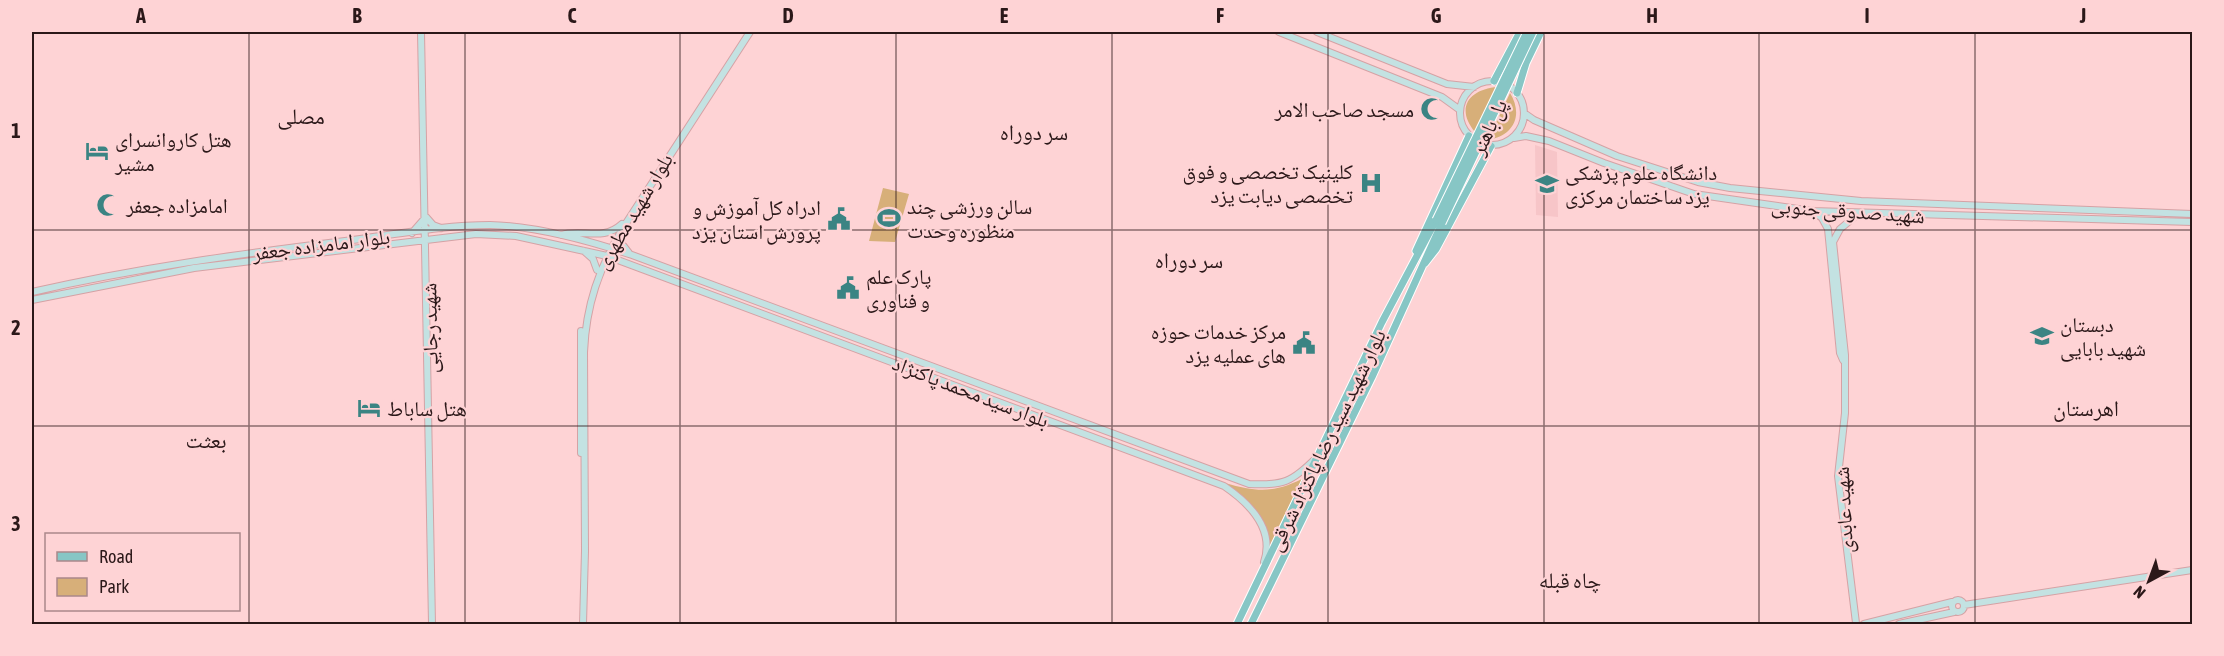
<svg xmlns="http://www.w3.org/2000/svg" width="2224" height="656" font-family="'Asap Condensed','Noto Naskh Arabic',sans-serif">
<rect width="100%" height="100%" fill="#fed3d5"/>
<path fill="#f7c5c8" d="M1535 145 1557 152 1558 217 1536 215Z"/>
<path fill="#d7af79" d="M1498 87 1475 132C1455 108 1469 89 1498 87Z
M1510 93C1524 116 1513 136 1488 140Z
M883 188 909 194 895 242 869 241Z
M1308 476 1271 549C1262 514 1255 503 1225 483 1260 493 1275 493 1308 476Z"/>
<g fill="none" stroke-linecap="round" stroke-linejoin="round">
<g stroke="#d5a2a5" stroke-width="8">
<path id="secondary" d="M421 32 432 624
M1279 32 1442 97 1460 110
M1317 32 1447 84 1474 87
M1460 113a32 32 0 1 1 64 0a32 32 0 1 1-64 0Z
M1524 113 1534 120 1617 156 1698 182 1730 188 1861 201 2192 214
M1514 138 1526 136 1549 141 1604 163 1694 194 1812 211 2192 222
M1813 211 1822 218 1828 229 1840 353 1843 360
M412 233 426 217 433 225 441 228
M622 233V244L629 253
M561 235C583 228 602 242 622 224
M584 251 593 259 597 270
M32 292C136 268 239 254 345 241 393 235 442 225 490 225 537 226 587 240 632 255L1249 484C1283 486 1292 482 1316 458
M32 300 194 268 476 234 516 236 607 256 1224 486C1249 503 1275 529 1264 562
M581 453V331
M1952 606a6 6 0 1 1 12 0a6 6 0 1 1-12 0Z
M1964 605 2192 570
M1856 623 1838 476 1845 413V355L1833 242 1840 229 1858 214
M583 624 585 551 584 352C586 305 599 268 623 228L750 32
M1864 624 1952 602
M1899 624 1954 612"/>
</g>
<g stroke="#fff" stroke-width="9">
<path id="primary" d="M1494 81 1520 32
M1517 93 1526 63 1541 32
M1416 251 1469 136
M1425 263 1436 249 1491 146
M1237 624 1382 322 1436 220
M1251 624 1372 377 1442 223"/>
</g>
<use href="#secondary" stroke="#c3e2e2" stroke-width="6"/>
<use href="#primary" stroke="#87c6c5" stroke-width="7"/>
<g stroke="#fff" stroke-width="9" stroke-linecap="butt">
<path id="primary-bridge" d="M1436 220 1527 32
M1442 223 1533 32"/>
</g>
<use href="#primary-bridge" stroke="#87c6c5" stroke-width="7"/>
</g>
<path fill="none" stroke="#2b1819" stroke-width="1.5" stroke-opacity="0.55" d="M249 32V624M465 32V624M680 32V624M896 32V624M1112 32V624M1328 32V624M1544 32V624M1759 32V624M1975 32V624M32 230H2192M32 426H2192"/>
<defs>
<g id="mosque-bare" transform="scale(1.8)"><path d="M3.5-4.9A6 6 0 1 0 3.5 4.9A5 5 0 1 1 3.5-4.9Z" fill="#3b8483" stroke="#fed3d5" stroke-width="2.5" paint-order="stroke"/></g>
<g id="hotel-bare" transform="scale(1.8)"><path d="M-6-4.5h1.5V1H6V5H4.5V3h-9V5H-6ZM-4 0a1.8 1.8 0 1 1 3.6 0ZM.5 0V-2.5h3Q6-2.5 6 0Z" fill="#3b8483" stroke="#fed3d5" stroke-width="2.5" paint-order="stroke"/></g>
<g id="hospital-bare" transform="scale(1.8)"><path d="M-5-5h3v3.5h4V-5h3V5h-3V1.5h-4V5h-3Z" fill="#3b8483" stroke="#fed3d5" stroke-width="2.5" paint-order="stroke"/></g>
<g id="university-bare" transform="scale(1.8)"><path d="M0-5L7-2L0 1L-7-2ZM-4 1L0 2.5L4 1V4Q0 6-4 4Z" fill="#3b8483" stroke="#fed3d5" stroke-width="2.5" paint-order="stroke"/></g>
<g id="stadium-bare" transform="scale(1.8)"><path d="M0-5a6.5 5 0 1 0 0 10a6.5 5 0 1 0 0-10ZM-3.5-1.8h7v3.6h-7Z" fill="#3b8483" stroke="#fed3d5" stroke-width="2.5" paint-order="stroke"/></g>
<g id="civic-bare" transform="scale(1.8)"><path d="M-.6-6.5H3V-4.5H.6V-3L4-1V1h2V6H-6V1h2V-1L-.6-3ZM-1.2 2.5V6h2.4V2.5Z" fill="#3b8483" stroke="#fed3d5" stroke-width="2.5" paint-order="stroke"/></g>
<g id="school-bare" transform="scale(1.8)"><path d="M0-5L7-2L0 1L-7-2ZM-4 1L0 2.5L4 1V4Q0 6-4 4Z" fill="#3b8483" stroke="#fed3d5" stroke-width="2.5" paint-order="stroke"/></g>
</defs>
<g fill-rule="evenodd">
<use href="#mosque-bare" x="1432" y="109"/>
<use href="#hotel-bare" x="97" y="151"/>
<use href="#hospital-bare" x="1371" y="183"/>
<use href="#university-bare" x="1547" y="184"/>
<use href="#mosque-bare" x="108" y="205"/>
<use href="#stadium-bare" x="889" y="218"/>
<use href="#civic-bare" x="839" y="219"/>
<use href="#civic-bare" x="848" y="288"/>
<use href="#school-bare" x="2042" y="336"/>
<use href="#civic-bare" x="1304" y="343"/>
<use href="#hotel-bare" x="369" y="408"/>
</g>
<g text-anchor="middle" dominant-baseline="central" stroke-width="4.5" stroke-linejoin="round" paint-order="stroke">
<g font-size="21" fill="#2b1819" stroke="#fed3d5" text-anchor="start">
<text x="1414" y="109" text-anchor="end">مسجد صاحب الامر</text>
<text x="115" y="139">هتل کاروانسرای<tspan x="115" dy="24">مشیر</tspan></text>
<text x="1353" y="171" text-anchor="end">کلینیک تخصصی و فوق<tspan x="1353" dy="24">تخصصی دیابت یزد</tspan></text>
<text x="1565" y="172">دانشگاه علوم پزشکی<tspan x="1565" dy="24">یزد ساختمان مرکزی</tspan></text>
<text x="126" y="205">امامزاده جعفر</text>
<text x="907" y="206">سالن ورزشی چند<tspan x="907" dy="24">منظوره وحدت</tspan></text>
<text x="821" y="207" text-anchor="end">ادراه کل آموزش و<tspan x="821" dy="24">پرورش استان یزد</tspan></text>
<text x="866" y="276">پارک علم<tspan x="866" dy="24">و فناوری</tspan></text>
<text x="2060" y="324">دبستان<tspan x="2060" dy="24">شهید بابایی</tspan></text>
<text x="1286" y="331" text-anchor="end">مرکز خدمات حوزه<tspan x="1286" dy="24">های عملیه یزد</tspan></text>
<text x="387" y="408">هتل ساباط</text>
</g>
<g font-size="21" fill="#2b1819" stroke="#fed3d5">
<text transform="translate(1488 127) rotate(-65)">پل باهنر</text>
<text transform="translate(1848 210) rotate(4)">شهید صدوقی جنوبی</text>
<text transform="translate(633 211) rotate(-59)">بلوار شهید مطهری</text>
<text transform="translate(321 244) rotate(-7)">بلوار امامزاده جعفر</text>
<text transform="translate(429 328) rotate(-91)">شهید رجایی</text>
<text transform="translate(971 391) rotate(21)">بلوار سید محمد پاکنژاد</text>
<text transform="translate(1326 440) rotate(-64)">بلوار شهید سید رضا پاکنژاد شرقی</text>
<text transform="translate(1843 510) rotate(-93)">شهید عابدی</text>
</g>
<g font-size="22" fill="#2b1819" stroke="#fed3d5">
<text x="301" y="116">مصلی</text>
<text x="1034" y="132">سر دوراه</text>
<text x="1189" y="260">سر دوراه</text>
<text x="2086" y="408">اهرستان</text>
<text x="206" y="440">بعثت</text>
<text x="1570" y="580">چاه قبله</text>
</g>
</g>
<rect width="2224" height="656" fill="none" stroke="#fed3d5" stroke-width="66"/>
<rect x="45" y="533" width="195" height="78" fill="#fed3d5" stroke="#aa888a" stroke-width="1.5"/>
<rect x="57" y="552" width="30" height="9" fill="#87c6c5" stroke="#aa888a" stroke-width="1.5"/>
<text x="99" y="563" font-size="18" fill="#2b1819">Road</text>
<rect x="57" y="578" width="30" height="18" fill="#d7af79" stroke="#aa888a" stroke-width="1.5"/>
<text x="99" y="593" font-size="18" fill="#2b1819">Park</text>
<g transform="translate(2149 581) rotate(221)" stroke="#fed3d5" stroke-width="4.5" paint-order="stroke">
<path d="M0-4.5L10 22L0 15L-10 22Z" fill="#2b1819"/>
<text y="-9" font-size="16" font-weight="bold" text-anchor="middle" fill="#2b1819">N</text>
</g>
<rect x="33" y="33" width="2158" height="590" fill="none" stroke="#2b1819" stroke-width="2"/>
<g font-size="20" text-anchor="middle" font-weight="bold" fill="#2b1819">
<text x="141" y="23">A</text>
<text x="357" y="23">B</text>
<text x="572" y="23">C</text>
<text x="788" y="23">D</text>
<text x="1004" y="23">E</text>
<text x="1220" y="23">F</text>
<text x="1436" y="23">G</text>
<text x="1652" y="23">H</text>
<text x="1867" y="23">I</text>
<text x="2083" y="23">J</text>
<text x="16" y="138">1</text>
<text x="16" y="335">2</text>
<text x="16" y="531">3</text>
</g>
</svg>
